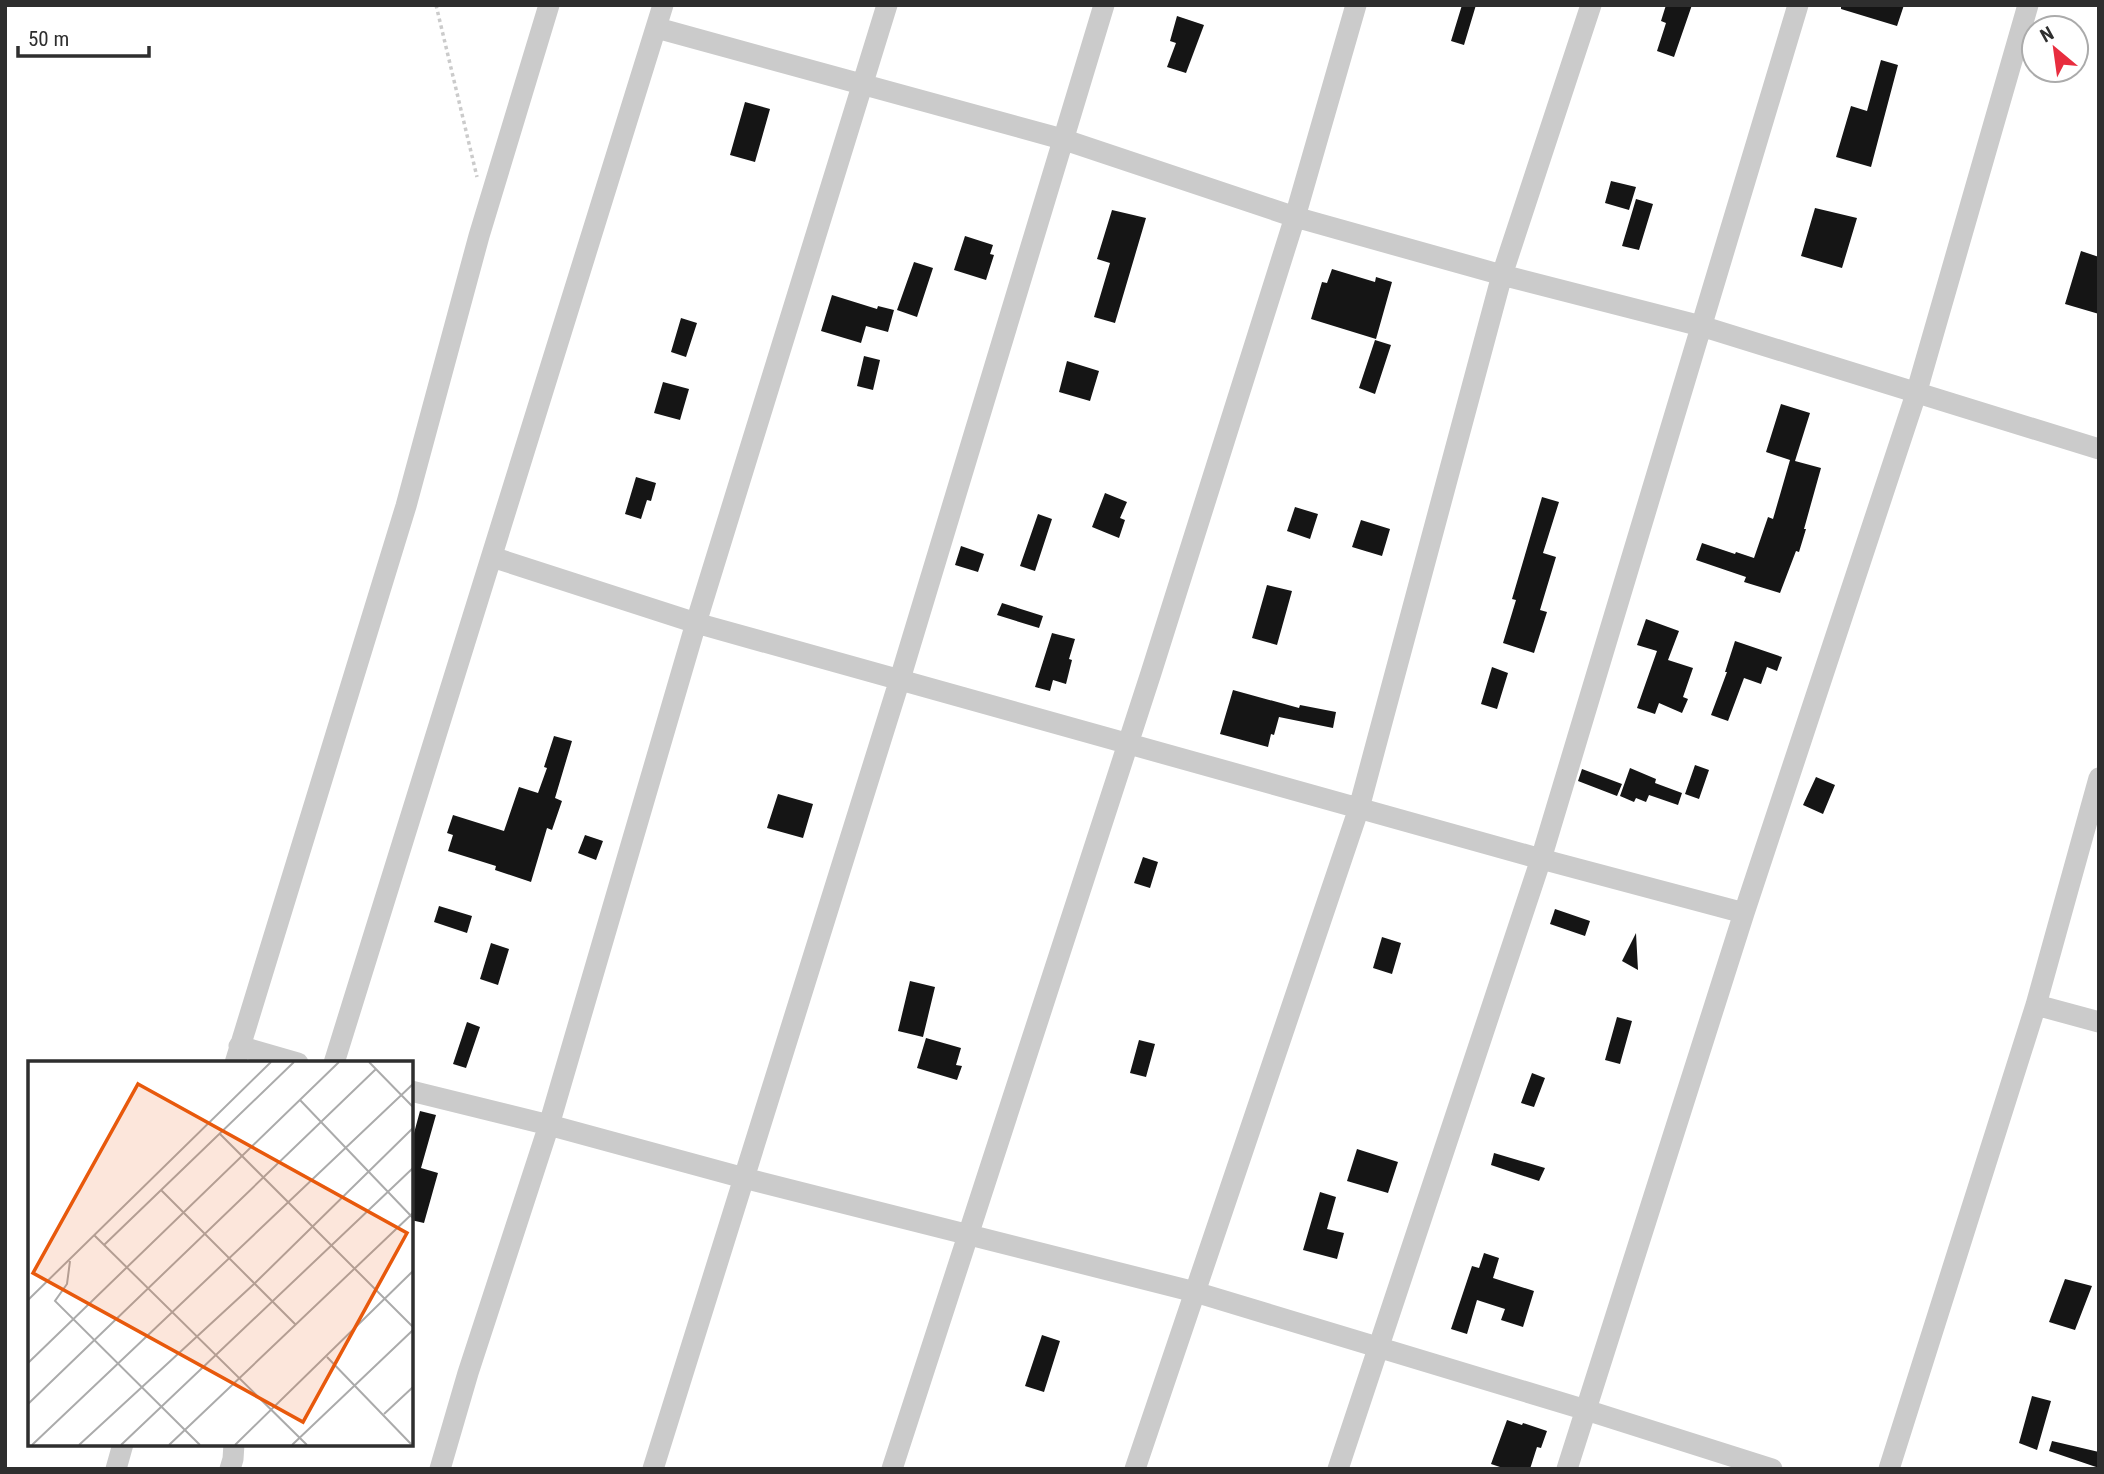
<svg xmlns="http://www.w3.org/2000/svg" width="2104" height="1474" font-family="'Roboto Condensed',sans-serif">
<rect width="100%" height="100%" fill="#fff"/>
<path fill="#151515" d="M1462 5H1476L1464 45 1451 41Z
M1666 5H1692L1674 57 1657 51 1666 23 1661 21Z
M1841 5H1904L1897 26 1841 9Z
M1177 16 1204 25 1186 73 1167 67 1176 43 1170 41Z
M1881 60 1898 65 1871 167 1836 157 1851 106 1867 111Z
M745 102 770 109 755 162 730 155Z
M1611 181 1636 187 1629 210 1605 203Z
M1636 199 1653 204 1639 250 1622 246Z
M1815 208 1857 218 1842 268 1801 256Z
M1112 210 1146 218 1115 323 1094 317 1110 263 1097 259Z
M965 236 993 245 990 254 994 255 986 280 954 270Z
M2081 251 2099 257V314L2065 304Z
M914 262 933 268 917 317 897 310Z
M1332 269 1375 282 1376 277 1392 282 1376 339 1311 319 1322 282 1327 283Z
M832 295 877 309 878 306 894 310 888 332 866 326 861 343 821 331Z
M681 318 697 323 686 357 671 352Z
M1375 340 1391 345 1375 394 1359 388Z
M864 356 880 360 873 390 857 386Z
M1067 361 1099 371 1090 401 1059 392Z
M663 382 689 389 680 420 654 413Z
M1781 404 1810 413 1795 461 1821 468 1804 529H1806L1799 552 1796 551 1780 593 1744 582 1746 577 1696 560 1702 543 1735 554 1736 552 1754 558 1768 517 1773 519 1790 460 1766 452Z
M636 477 656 483 651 501 647 500 641 519 625 514Z
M1105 493 1127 502 1120 518 1125 520 1119 538 1092 527Z
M1542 497 1559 502 1543 553 1556 557 1540 610 1547 612 1534 653 1503 643 1516 600 1512 599Z
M1295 507 1318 514 1310 539 1287 531Z
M1038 514 1052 519 1035 571 1020 566Z
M1361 520 1390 529 1382 556 1352 547Z
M961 546 984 554 978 572 955 565Z
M1267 585 1292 591 1277 645 1252 638Z
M1002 603 1043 616 1039 628 997 615Z
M1646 619 1679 631 1668 660 1693 668 1683 697 1688 699 1682 713 1659 703 1655 714 1637 708 1657 651 1637 645Z
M1052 633 1075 639 1069 659 1072 660 1066 684 1053 680 1050 691 1035 687Z
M1735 641 1782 657 1777 671 1767 667 1761 684 1744 678 1728 721 1711 715 1727 672H1725Z
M1492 667 1508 673 1497 709 1481 704Z
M1233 690 1299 708 1300 705 1336 712 1333 728 1279 717 1274 735 1271 734 1268 747 1220 734Z
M554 736 572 741 555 798 562 801 552 830 547 828 531 882 495 870 496 866 448 851 453 835 447 833 453 815 504 831 519 787 538 793 547 768 544 767Z
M1695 765 1709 770 1699 799 1685 794Z
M1630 768 1656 779 1655 783 1682 793 1678 805 1649 795 1646 802 1636 798 1634 802 1620 796Z
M1582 769 1622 784 1617 796 1578 781Z
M1816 777 1835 785 1823 814 1803 805Z
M778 794 813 804 803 838 767 828Z
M585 835 603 841 596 860 578 853Z
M1143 857 1158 862 1150 888 1134 883Z
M439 906 472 916 467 933 434 922Z
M1555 909 1590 921 1585 936 1550 924Z
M1636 933 1638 970 1622 961Z
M1382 937 1401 943 1392 974 1373 968Z
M491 943 509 949 498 985 480 979Z
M910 981 935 987 923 1037 898 1031Z
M1617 1017 1632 1021 1620 1064 1605 1060Z
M467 1022 480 1027 466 1068 453 1064Z
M926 1038 961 1048 956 1065 962 1066 957 1080 917 1068Z
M1139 1040 1155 1044 1146 1077 1130 1073Z
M1532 1073 1545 1078 1534 1107 1521 1103Z
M420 1111 436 1115 421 1168 438 1173 424 1223 411 1220V1132L414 1133Z
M1357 1149 1398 1162 1388 1193 1347 1181Z
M1494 1153 1545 1168 1539 1181 1491 1165Z
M1320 1192 1336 1197 1327 1229 1344 1233 1337 1259 1303 1250Z
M1484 1253 1499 1258 1493 1278 1534 1291 1523 1327 1501 1320 1505 1309 1477 1300 1467 1334 1451 1329 1472 1266 1479 1268Z
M2065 1279 2092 1286 2075 1330 2049 1322Z
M1042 1335 1060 1341 1044 1392 1025 1386Z
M2032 1396 2051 1401 2037 1450 2019 1443Z
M1507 1420 1522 1425 1523 1423 1547 1431 1541 1448 1537 1447 1530 1469H1506L1491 1464Z
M2052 1441 2099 1452V1468L2049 1451Z"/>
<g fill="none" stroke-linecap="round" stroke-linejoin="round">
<path stroke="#cbcbcb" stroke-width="3.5" stroke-dasharray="3.5 3.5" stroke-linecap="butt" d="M436 5 477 177"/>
<path stroke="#cbcbcb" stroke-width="21" d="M657 28 1062 139 1295 217 1502 275 1701 326 2099 449
M492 557 696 623 1541 859 1744 913
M2036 1005 2099 1022
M239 1046 298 1063
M235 1063 406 506 479 236 549 5
M334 1063 663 5
M411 1091 549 1125 744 1178 1195 1292 1586 1410 1772 1469
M116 1469 123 1444
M230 1469 233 1459 234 1444
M440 1469 468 1373 549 1125 696 623 887 5
M653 1469 900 679 1104 5
M892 1469 1151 673 1295 217 1356 5
M1135 1469 1359 808 1502 275 1591 5
M1338 1469 1541 859 1798 5
M1567 1469 1744 913 1916 394 2028 5
M1889 1469 2036 1005 2099 778"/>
</g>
<g transform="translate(28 1061)">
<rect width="385" height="385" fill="#fff"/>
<path fill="none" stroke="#ababab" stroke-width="2" d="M341 1 385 46M272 39 385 157M192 73 385 266M133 129 268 264M66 174 279 384M76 184 266 1M42 200 39 223 27 240 172 384M0 239 243 1M299 296 383 383M0 302 311 1M0 343 348 8M356 353 385 326M4 384 385 23M51 384 226 223 385 67M93 384 385 107M141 384 385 152M207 384 385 210M264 384 385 269"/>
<path fill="#e8590c" fill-opacity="0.15" stroke="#e8590c" stroke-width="3.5" d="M110 23 379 172 275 361 5 212Z"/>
<rect width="385" height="385" fill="none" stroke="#2e2e2e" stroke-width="3.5"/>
</g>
<rect width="2104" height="1474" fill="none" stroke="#2e2e2e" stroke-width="14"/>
<g transform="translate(2055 49) rotate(331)"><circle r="33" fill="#ffffff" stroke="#ababab" stroke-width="2"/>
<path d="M0-5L12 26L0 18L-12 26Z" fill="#e82d3f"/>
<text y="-10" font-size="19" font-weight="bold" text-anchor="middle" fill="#2e2e2e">N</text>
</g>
<path d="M18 46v10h131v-10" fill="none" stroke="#2e2e2e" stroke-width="3.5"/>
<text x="28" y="46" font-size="21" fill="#2e2e2e" stroke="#ffffff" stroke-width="5" paint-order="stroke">50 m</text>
</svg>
